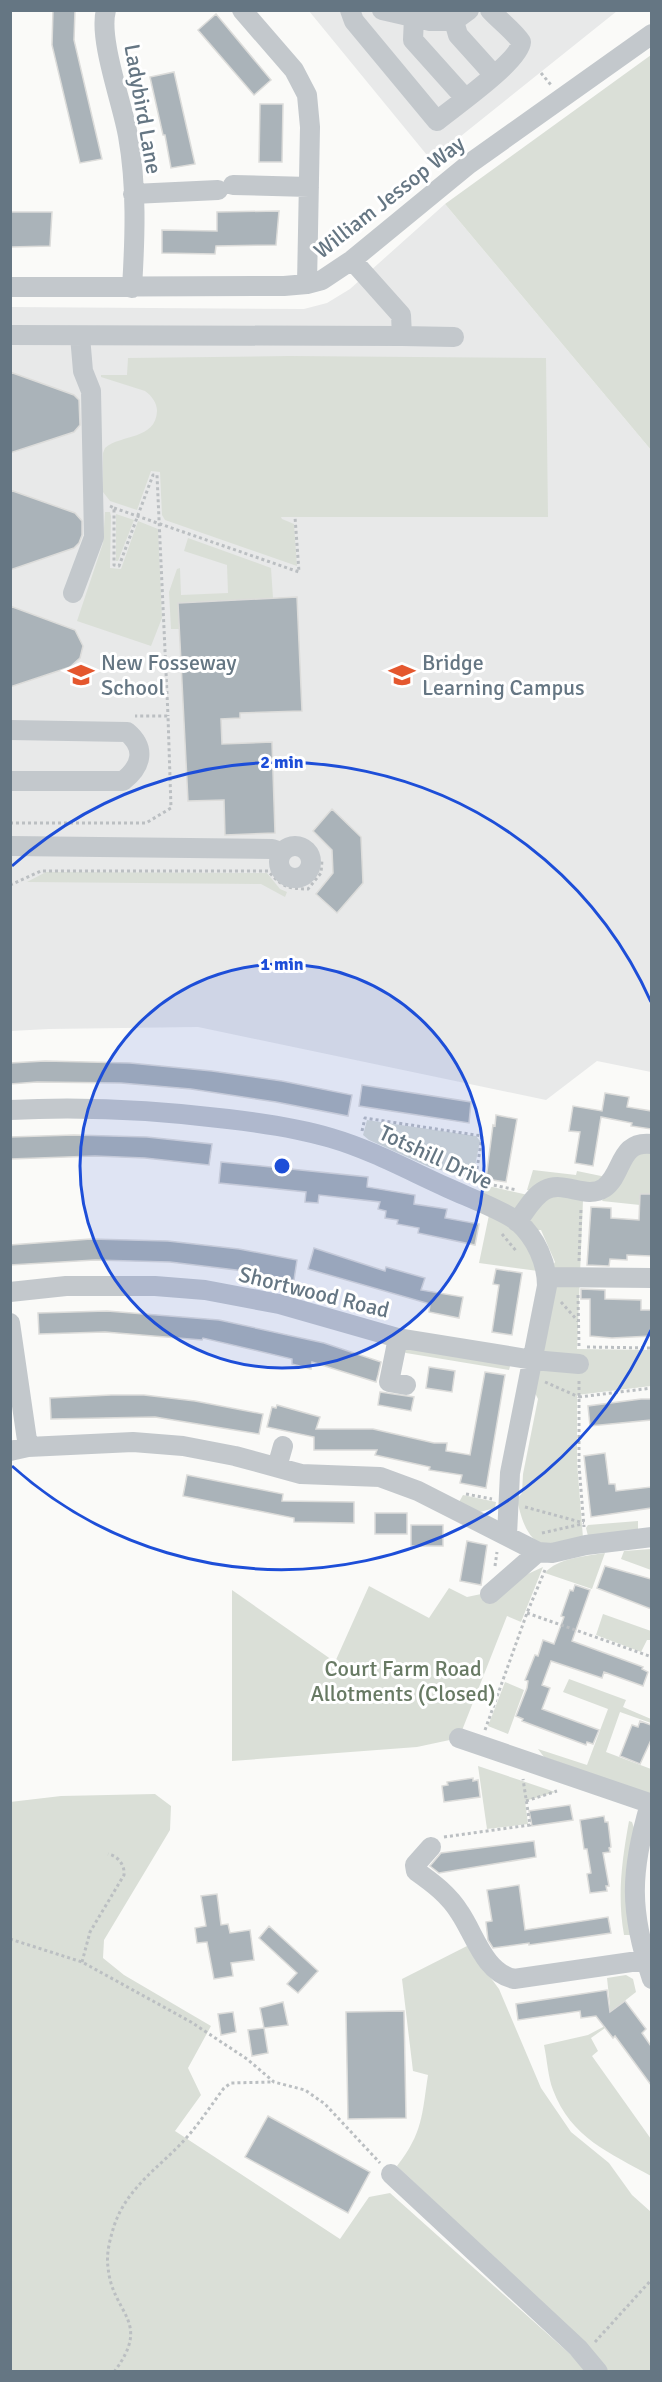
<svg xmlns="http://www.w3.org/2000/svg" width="662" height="2382" font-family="Signika,sans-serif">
<rect width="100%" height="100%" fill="#fafaf8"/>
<path fill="#e8e9e9" d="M309 11H617L431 160Z
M445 204 651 450V1072L597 1061 546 1100 198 1027 49 1029 11 1031V307L304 309 327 303 350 289Z"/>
<path fill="#dadfd7" d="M651 55V450L445 204Z
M290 356 546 358 548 517H281L282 519 294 524 297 566 165 520 162 515 160 472 151 471 137 510 110 501 103 492V453L105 448C121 434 156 440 157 411 157 403 152 396 145 391L101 377V375H127L128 358Z
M105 512H110L111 516 110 568 121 569 138 521 158 529 162 618 151 646 77 621 103 543Z
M116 514 134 520 118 561H116Z
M188 538 271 568 273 598 178 603 179 629H171L169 592 177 569 180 568 181 595 228 593 227 565 184 551Z
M46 872 267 873 280 889 287 892 285 897 261 884 27 882Z
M367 1120 476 1136 480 1141 473 1176 471 1178 429 1167 369 1140 363 1135Z
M651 1152V1209L640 1208V1205L602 1201 633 1155Z
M533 1170 576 1175 577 1171 606 1177 601 1183 531 1191 527 1190Z
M484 1185 528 1195 515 1209 483 1197Z
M550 1195 583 1200 577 1349 651 1350V1386L577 1395V1462L583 1538C572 1540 557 1546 546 1545 527 1543 520 1514 517 1499L522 1493 523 1474 538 1399 534 1391 551 1268 555 1262 541 1230H533L529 1224 531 1216Z
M489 1215C519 1227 526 1242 538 1271L479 1263Z
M404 1348 511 1363 509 1370 406 1353 402 1351Z
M463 1495 496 1502 495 1508 480 1512 458 1504Z
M638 1521V1531L588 1536 586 1528 588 1525Z
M651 1549V1570L621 1559 624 1551Z
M605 1553 592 1589 545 1573C557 1558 587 1556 605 1553Z
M543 1567 521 1622 507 1616 459 1738 417 1747 232 1761V1590L335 1662 369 1586 429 1618 449 1588 467 1597 486 1593Z
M603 1614 651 1631V1640H647L641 1652 596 1635Z
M569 1679 626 1700 623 1707 651 1719V1723L620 1712 606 1752 651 1769V1795L544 1757 538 1749 587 1765 608 1709 563 1692Z
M505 1682 524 1690 508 1734 488 1726Z
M478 1766 555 1792 525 1801 528 1824 487 1829Z
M155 1794 171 1806 170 1830 104 1940 103 1958 124 1975 211 2026 188 2068 201 2095 175 2131 340 2239 369 2197 390 2193 589 2371H11L10 1802 61 1796Z
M629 1821 632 1822 634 1828 630 1935H624C617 1896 622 1860 629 1821Z
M467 1946 499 1989 541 2088 571 2132 609 2163 632 2195 651 2212V2371H607L583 2343 397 2166C423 2133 422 2114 428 2075L413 2071 402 1979Z
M626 1975 633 1979 636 1992 613 2010 605 2028 591 2038 598 2051 592 2056 651 2139V2176C610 2153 571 2138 553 2090 548 2077 547 2059 544 2045L588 2035 603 2027 610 2006 607 1978Z"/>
<path fill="#aab3b9" stroke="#dcdcda" stroke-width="1.5" d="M53 10H75L74 40 102 159 80 163 52 45Z
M216 14 271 80 254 95 198 30Z
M174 72 195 164 171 168 165 135H163L150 77Z
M260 104H283L282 162H259Z
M279 211 276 245 216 246 215 254 162 253V230L217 231V212Z
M10 212H52L50 246 10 247Z
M10 372 74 395 79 400 80 425 74 432 10 453Z
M10 490 75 513 82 521V535L79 543 74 548 10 570Z
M297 597 302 711 240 713V718L221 719 222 744 272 742 275 833 225 835 224 800 188 801 178 603Z
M10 606 75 630 83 646 80 658 70 667 10 687Z
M332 809 361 837 363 883 337 913 316 894 333 873 332 850 313 831Z
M45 1061 130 1063 212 1071 282 1081 352 1095 348 1116 276 1102 191 1089 121 1083 37 1082 10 1084V1063Z
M362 1085 471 1102 469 1123 359 1106Z
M605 1093 629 1097 627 1107 651 1111V1129L631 1126 632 1123 601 1117 593 1166 575 1163 580 1132 569 1131 573 1106 602 1111Z
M496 1115 517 1119 506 1182 486 1179 493 1125 495 1126Z
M74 1135 147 1137 212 1144 209 1165 145 1158 95 1156 10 1159V1137Z
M221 1162 368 1177 367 1187 415 1195 414 1204 447 1209 445 1218 479 1224 475 1245 418 1233 419 1228 397 1224 398 1220 385 1218 386 1211 378 1209 380 1202 319 1195 318 1203 305 1202 306 1192 219 1183Z
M640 1194H651V1256L627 1255V1260L610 1259 609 1266 587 1265 591 1207 611 1208V1218L639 1220Z
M91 1239 168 1241 239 1249 297 1260 294 1280 236 1270 170 1262 95 1260 10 1265V1245Z
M314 1248 385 1271 386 1267 425 1278 421 1290 463 1297 459 1318 429 1312 430 1304 308 1269Z
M496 1269 522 1273 512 1335 492 1332 499 1285 493 1284Z
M581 1289 605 1290V1299L641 1300V1310H651V1336L612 1338 590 1336V1299H581Z
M107 1311 219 1320 324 1343 381 1362 378 1375 376 1382 312 1362 311 1369 292 1364V1359L203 1338 202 1340 105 1332 39 1334 38 1313Z
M429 1367 455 1371 452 1392 426 1388Z
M485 1372 505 1375 486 1488 460 1483 462 1475 429 1470 430 1467 375 1455 377 1450H314V1437L267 1427 272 1407 276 1408 277 1405 320 1417 316 1429H373L434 1443H447L446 1451 470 1455Z
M380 1392 414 1397 411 1411 378 1405Z
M111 1395H144L195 1401 263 1414 259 1434 155 1417 51 1419 50 1398Z
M641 1399H651V1420L590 1426 588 1406Z
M605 1453 609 1484H615L616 1491 651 1487V1508L591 1517 584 1456Z
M187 1475 283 1494 282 1501 354 1502V1523L294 1522V1518L183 1496Z
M375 1513H407V1534H375Z
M411 1525H443V1546H411Z
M467 1541 487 1545 481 1585 460 1581Z
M605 1566 651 1579V1609L597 1588Z
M575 1585 590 1590 572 1641 643 1667 642 1669 648 1672 643 1686 604 1672 602 1678 551 1661 542 1685 550 1688 542 1709 599 1730 593 1744 587 1742 586 1745 522 1721 523 1719 516 1716 527 1688 528 1681 525 1680 535 1655 538 1656 543 1640 554 1644 564 1617 561 1616 570 1590 573 1591Z
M640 1721 651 1725V1740L640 1764 620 1756 632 1725 638 1727Z
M473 1778V1781L478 1780 480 1797 444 1802 442 1786 448 1785 447 1782Z
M570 1805 573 1820 532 1826 529 1811Z
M604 1816 605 1822H608L611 1847 609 1848 610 1852 603 1853 609 1886H606L607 1891 590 1893 587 1874 591 1873 587 1849H584L580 1820Z
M534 1841 536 1857 439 1873 430 1866 441 1853Z
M519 1885 525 1930 608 1917 611 1933 529 1945V1943L493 1948 488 1940 486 1922 492 1921 487 1890Z
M217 1894 221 1925 228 1924 230 1933 250 1930 254 1960 231 1963 233 1976 214 1979 207 1942 197 1943 195 1928 206 1926 201 1896Z
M269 1926 318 1971 298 1993 287 1984 297 1973 259 1938Z
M607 1990 610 2012 625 2001 646 2029 642 2033 651 2046V2085L615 2036 613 2038 596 2016 581 2018 580 2011 518 2020 516 2004Z
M283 2002 288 2025 264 2028 260 2008Z
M404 2011 406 2118 348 2119 346 2012Z
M233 2012 236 2032 221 2035 218 2014Z
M264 2028 268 2053 252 2056 248 2030Z
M268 2116 370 2172 348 2213 245 2157Z"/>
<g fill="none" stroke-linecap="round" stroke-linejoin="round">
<path stroke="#bbbfc2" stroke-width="3" stroke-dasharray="3 3" stroke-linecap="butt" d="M541 73 551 85
M110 506 114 508V565L119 566 153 475H157L168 716
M114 508 299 572 295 517
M10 823H146L171 808 168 716H135
M10 885 41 871H268C281 886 288 889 308 889L321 873 322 860
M362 1131 365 1118 482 1136 475 1182
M488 1184 517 1190
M502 1234 517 1252
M579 1261 581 1208
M578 1295 579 1347
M561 1302 578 1321
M587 1347 652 1348
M579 1381V1465L584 1527
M545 1382 579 1397
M579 1397 652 1388
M466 1494 492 1499
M525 1507 584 1523
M542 1533 582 1524
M495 1566 497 1552
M527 1613 652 1657
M485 1730 527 1613 545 1570
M526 1801 557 1791
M444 1837 530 1825 523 1779
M10 1939 82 1962 191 2022 247 2059 274 2082 305 2090 325 2104 380 2163
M82 1962 90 1932 124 1875C125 1865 118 1856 108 1854
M595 2342 652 2279
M114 2372C153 2320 112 2315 108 2267 106 2254 110 2239 114 2226 128 2185 162 2166 188 2136 201 2121 212 2104 224 2088L231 2083 271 2082"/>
<path stroke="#c3c8cc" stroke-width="20" d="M106 10C98 39 123 105 128 136 137 186 135 238 132 288
M242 10 294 70 307 95 310 127 307 284
M350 10 354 21 437 121C454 107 520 61 521 42 515 32 499 20 490 10
M382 10 430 21H454L469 10
M414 17 413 40 465 98
M454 21 458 35 494 75
M233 185 309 187
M133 194 218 190
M10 287 284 286 307 284 322 280 352 260 469 164 652 34
M10 335 402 336 401 315 352 260
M402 336 454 337
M73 593 94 537 91 391 83 371 80 336
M10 730 127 732C146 748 142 766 123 781H10
M10 846 272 849 281 852
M279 862a16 16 0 1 1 32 0a16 16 0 1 1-32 0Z
M10 1110C83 1106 156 1110 228 1119 263 1123 298 1128 331 1138 372 1150 410 1171 448 1188 465 1196 505 1211 518 1222 536 1238 547 1263 547 1286L510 1473 507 1535
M517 1222C525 1212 533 1196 545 1190 564 1180 586 1200 604 1188 624 1174 618 1140 652 1144
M547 1277 652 1278
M10 1292 66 1286H155L205 1290 279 1304 398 1338 533 1360 579 1364
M10 1323 28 1447
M398 1338 389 1382 406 1385
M10 1451 28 1447 133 1442 183 1446 235 1456 301 1474 380 1477 418 1491 538 1552 552 1553 586 1545 652 1537
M277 1467 283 1446
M490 1594 538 1552
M459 1738 652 1804
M650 1804C630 1872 629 1911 652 1979
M431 1847 415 1865 416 1871C433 1883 449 1895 460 1913 475 1935 484 1972 514 1979L645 1960
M391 2174 578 2348 598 2372"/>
</g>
<circle cx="282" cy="1166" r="202" fill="#1d4ed8" fill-opacity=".12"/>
<g fill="none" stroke="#1d4ed8" stroke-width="3">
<circle cx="282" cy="1166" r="202"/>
<path d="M651 1330A404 404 0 0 1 12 1466M12 866A404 404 0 0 1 651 1002"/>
</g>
<defs>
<g id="school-bare" transform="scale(2.07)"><path d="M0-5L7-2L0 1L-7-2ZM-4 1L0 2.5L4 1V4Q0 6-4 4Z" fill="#e4572e" stroke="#fff" stroke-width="2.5" paint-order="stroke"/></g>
</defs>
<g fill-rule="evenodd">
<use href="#school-bare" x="81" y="675"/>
<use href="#school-bare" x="402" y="675"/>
</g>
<g text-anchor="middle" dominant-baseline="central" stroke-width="6" stroke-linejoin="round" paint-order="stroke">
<g font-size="22" fill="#657683" stroke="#fff">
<text transform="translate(143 109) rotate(80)">Ladybird Lane</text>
<text transform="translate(389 197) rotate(-38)">William Jessop Way</text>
<text transform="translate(436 1157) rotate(25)">Totshill Drive</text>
<text transform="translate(314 1292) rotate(14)">Shortwood Road</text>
</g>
<g font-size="22" fill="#657683" stroke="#fff" text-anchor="start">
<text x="101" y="662">New Fosseway<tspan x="101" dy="25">School</tspan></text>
<text x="422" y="662">Bridge<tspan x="422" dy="25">Learning Campus</tspan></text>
</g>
<g font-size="22" fill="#687a64" stroke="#fff">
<text x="403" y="1668">Court Farm Road<tspan x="403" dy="25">Allotments (Closed)</tspan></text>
</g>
</g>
<circle cx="282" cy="1166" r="9" fill="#1d4ed8" stroke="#fff" stroke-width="3"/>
<g font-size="18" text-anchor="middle" font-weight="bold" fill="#1d4ed8" stroke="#fff" stroke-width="6" stroke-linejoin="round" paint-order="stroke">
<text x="282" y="768">2 min</text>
<text x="282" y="970">1 min</text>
</g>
<rect width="662" height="2382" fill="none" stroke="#657683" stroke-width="24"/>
</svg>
